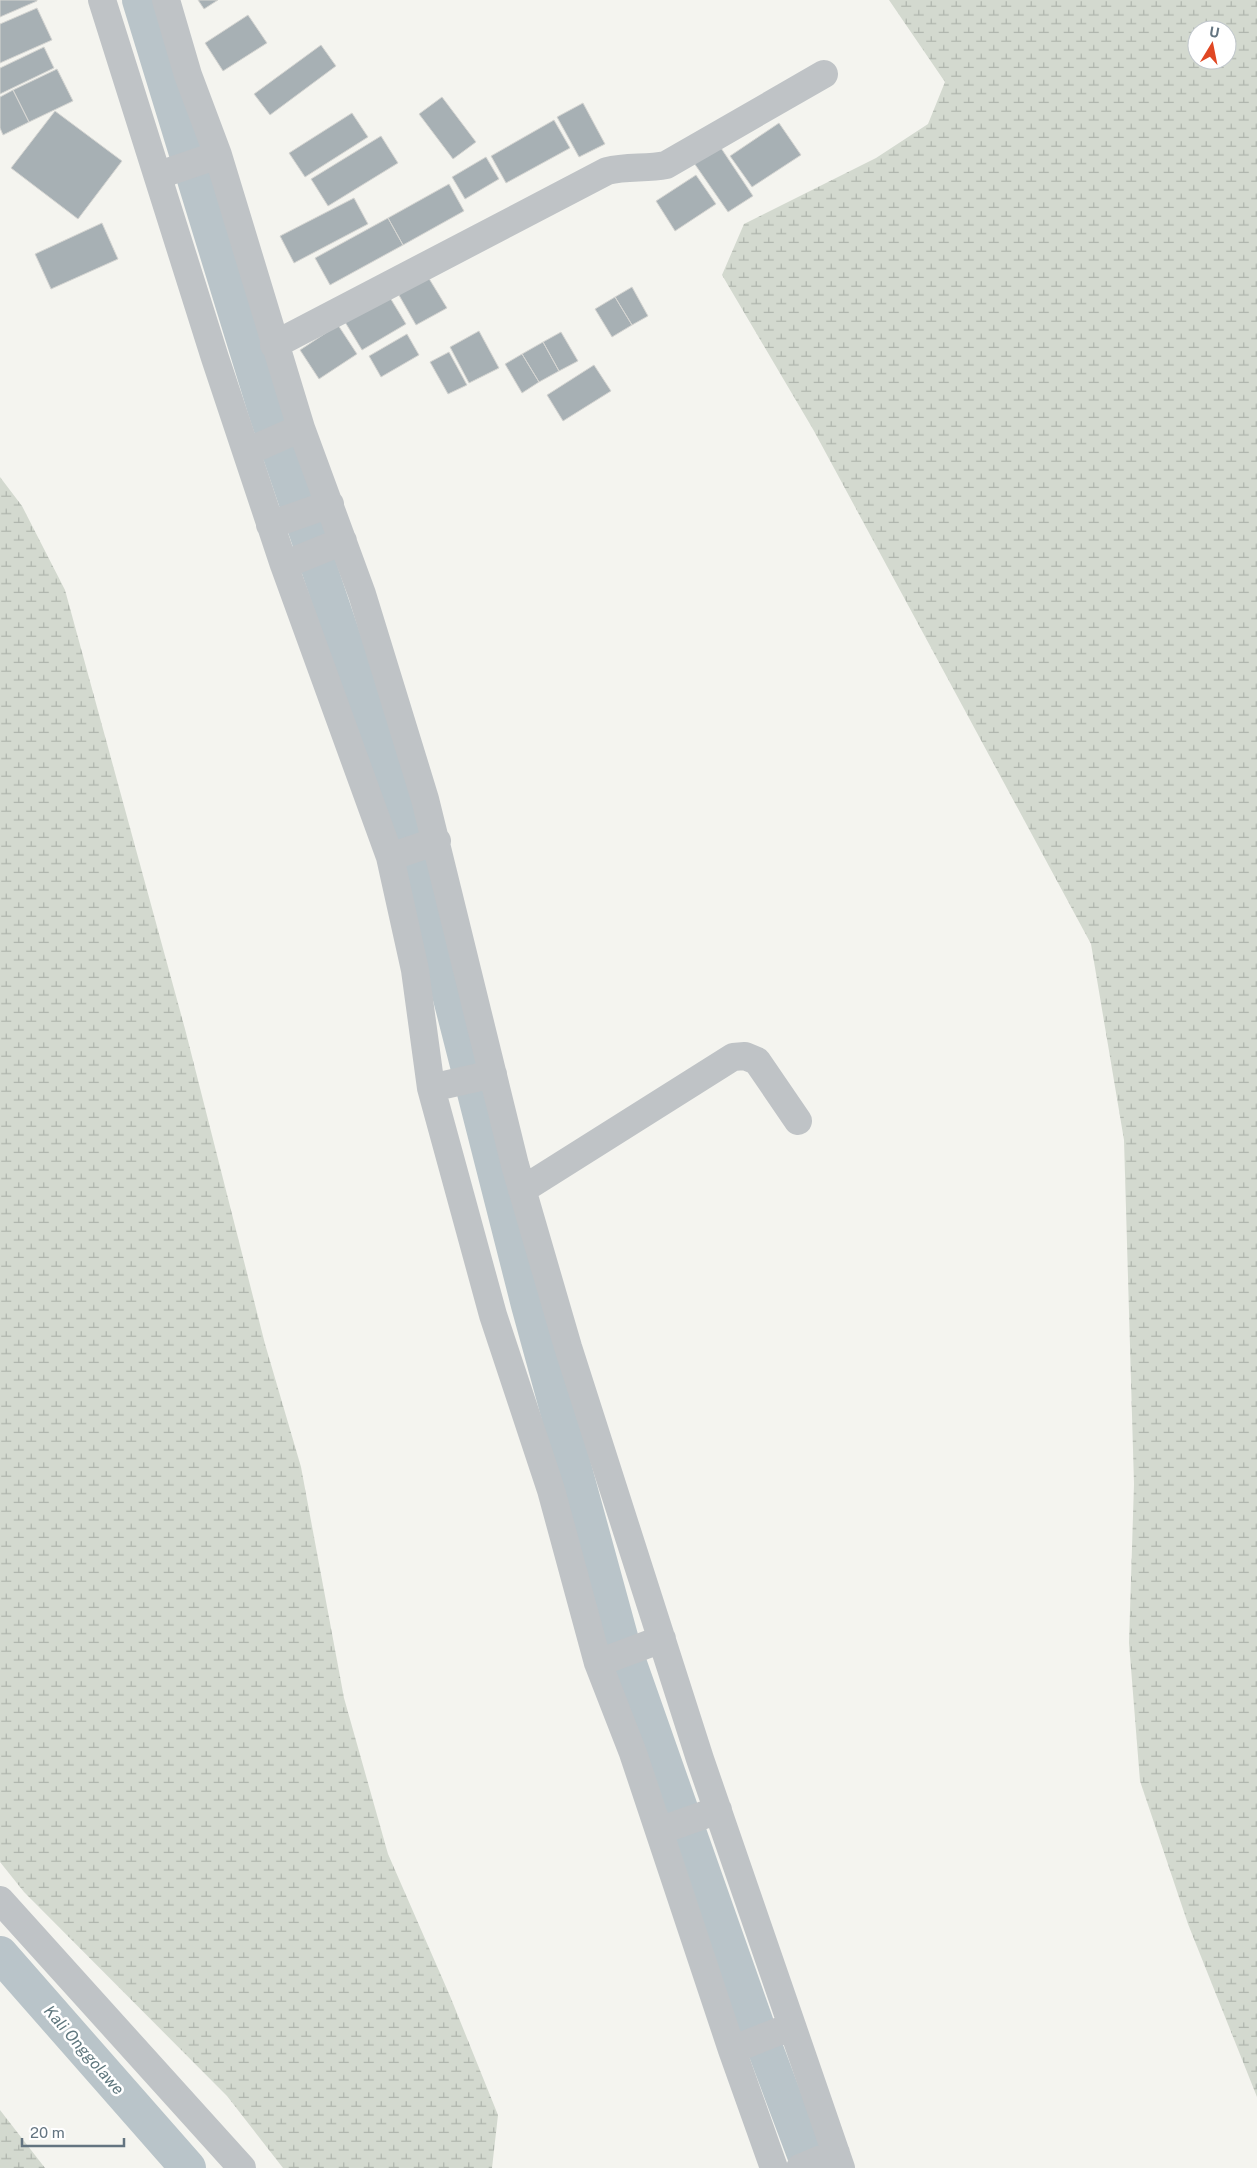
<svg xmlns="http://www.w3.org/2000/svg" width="1257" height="2168" font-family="'Public Sans',sans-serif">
<defs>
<pattern id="wetland-marsh" width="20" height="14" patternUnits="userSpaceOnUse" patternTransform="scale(1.25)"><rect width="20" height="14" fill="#d3d9cf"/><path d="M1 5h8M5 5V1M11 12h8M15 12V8" fill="none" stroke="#afb5ad"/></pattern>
</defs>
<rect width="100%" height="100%" fill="#f4f4ef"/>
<path fill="url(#wetland-marsh)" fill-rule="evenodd" d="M889 0H1257V2097L1188 1924 1140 1781 1129 1643 1134 1484 1124 1140 1091 944 814 431 722 275 744 224 876 158 928 124 945 82ZM1197 30H1227V60H1197Z
M0 477 22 506 65 590 185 1029 265 1344 301 1467 344 1698 388 1854 450 1996 498 2115 492 2168H283L227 2096 24 1892 0 1862Z
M0 2110 45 2168H0Z"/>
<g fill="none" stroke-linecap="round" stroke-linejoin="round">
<path stroke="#b9c4c9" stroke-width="36" d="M140 0 266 411 410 837 529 1305 622 1644 756 2024 810 2168
M0 1954 188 2168"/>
</g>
<path fill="#a7b0b4" stroke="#d5d5d2" d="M0 0H37V1L0 17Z
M198 0H218L204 9Z
M37 8 52 40 0 63V24Z
M248 15 267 43 223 71 205 43Z
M321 45 336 66 270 115 254 94Z
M44 47 54 68 0 94V68Z
M57 69 73 101 29 122 13 90Z
M13 90 29 122 3 135 0 128V97Z
M442 97 476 142 453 159 419 114Z
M583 103 605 144 579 157 557 117Z
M55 111 122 161 78 219 11 168Z
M352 113 368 137 305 177 289 153Z
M554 120 570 148 506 183 491 156Z
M779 123 801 155 752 187 730 156Z
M381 136 398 163 328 206 311 179Z
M719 145 753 196 728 212 694 163Z
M486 157 499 179 465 199 452 177Z
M696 175 716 204 675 231 656 201Z
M449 184 464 211 403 245 388 218Z
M354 198 368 224 294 263 280 236Z
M388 218 403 245 330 285 315 258Z
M102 223 118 259 51 289 35 254Z
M425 272 447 308 416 325 396 290Z
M632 287 648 316 632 325 615 297Z
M389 296 406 324 362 350 345 322Z
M615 297 632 325 612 337 595 309Z
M338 325 357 354 319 379 300 350Z
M479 331 499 368 469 383 450 347Z
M561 332 578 361 559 371 543 342Z
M407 334 419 355 381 377 369 356Z
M543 342 559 371 539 382 522 354Z
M449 352 467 385 448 394 430 362Z
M522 354 539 382 522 393 505 364Z
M594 365 611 391 563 421 547 395Z"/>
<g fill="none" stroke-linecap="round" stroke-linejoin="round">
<path stroke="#bfc3c6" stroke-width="28" d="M102 0 215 358 284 565 390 857 415 970 431 1088 493 1315 551 1490 598 1663 633 1753 732 2050 774 2168
M166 0 188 75 218 155 301 428 362 594 425 799 515 1165 568 1347 700 1759 841 2168
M159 175 218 155
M274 345 607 171C627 166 646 169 666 165L824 74
M247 452 301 428
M270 525 330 504
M284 565 343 541
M390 857 437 841
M431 1088 493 1074
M522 1190 733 1057 745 1056 757 1061 798 1121
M598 1663 662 1639
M659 1831 718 1810
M0 1900 242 2168
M732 2050 792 2026
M800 2168 836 2153"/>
</g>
<g text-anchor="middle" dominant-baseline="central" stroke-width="5" stroke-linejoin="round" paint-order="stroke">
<g font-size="16" font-style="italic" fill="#5f777e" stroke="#fff">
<text transform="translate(84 2050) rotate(49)">Kali Onggolawe</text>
</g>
</g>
<g transform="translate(1212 45) rotate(10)"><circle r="24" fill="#ffffff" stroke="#c1c7cc"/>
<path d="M0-4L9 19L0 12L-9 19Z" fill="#e04723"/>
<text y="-8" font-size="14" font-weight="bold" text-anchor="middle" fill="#637480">U</text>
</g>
<path d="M22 2138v8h102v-8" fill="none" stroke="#637480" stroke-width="2.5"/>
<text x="30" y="2138" font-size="15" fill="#637480" stroke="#ffffff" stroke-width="4" paint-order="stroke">20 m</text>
</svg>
